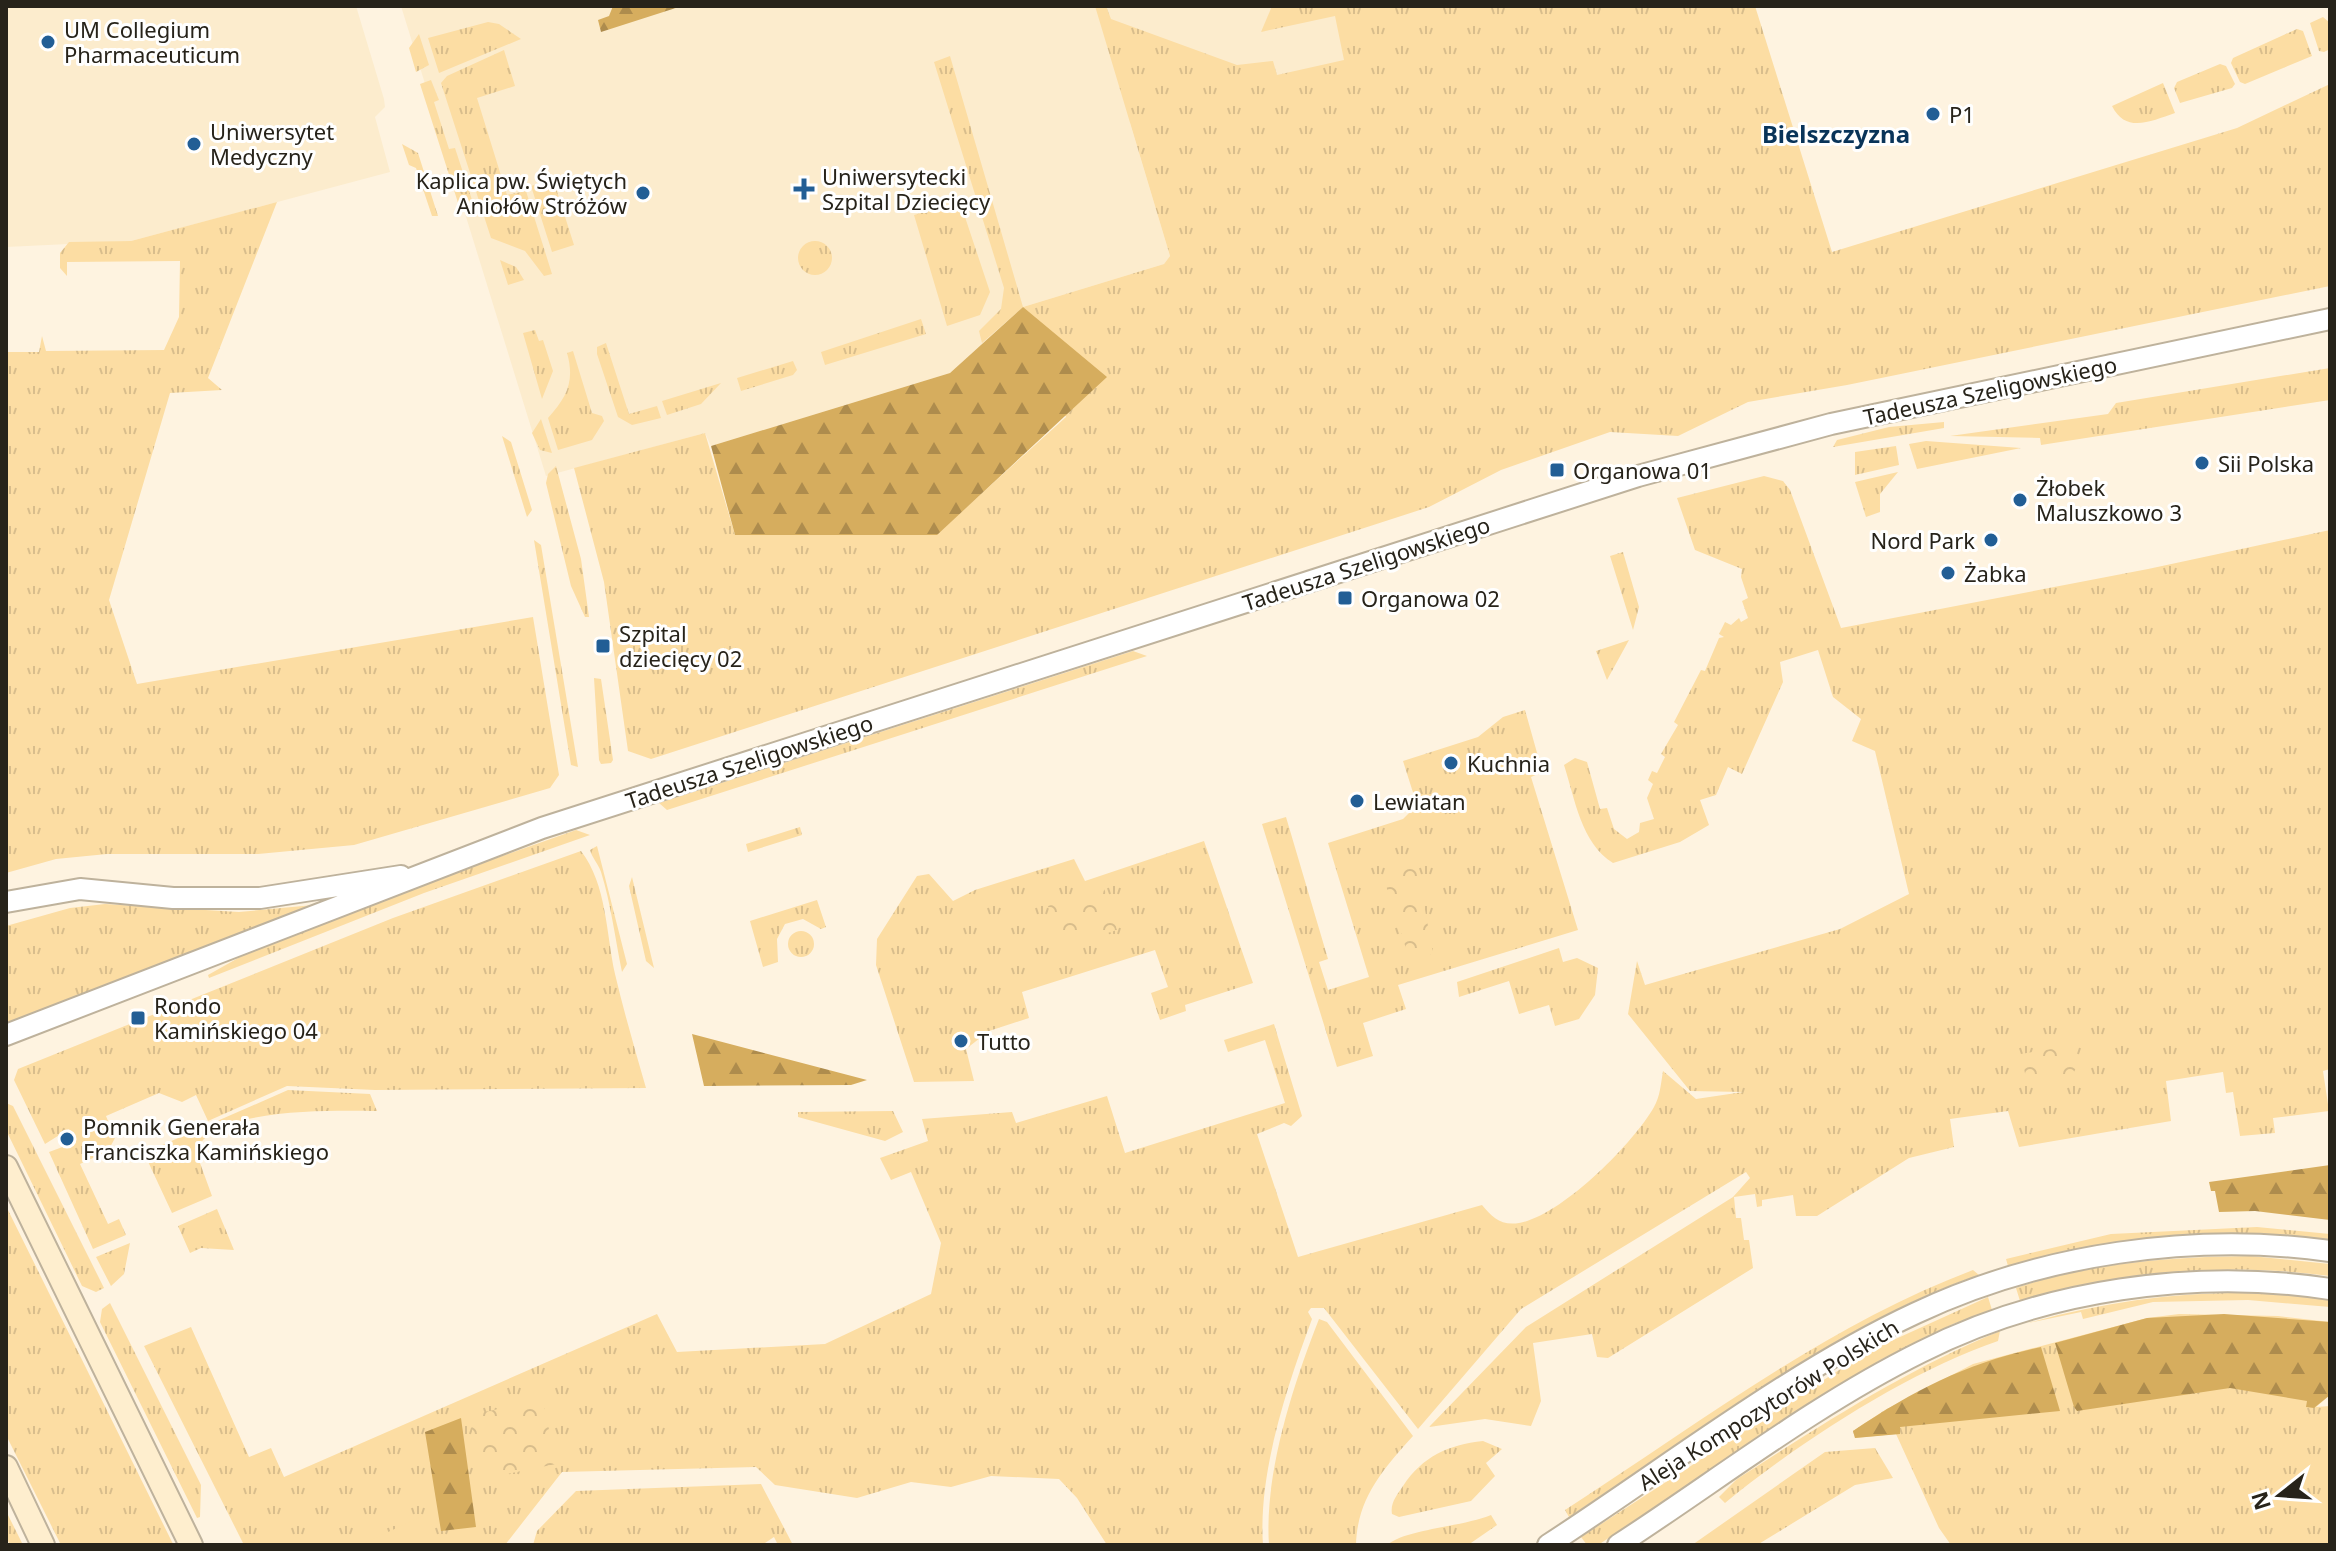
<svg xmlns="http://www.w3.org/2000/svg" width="2336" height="1551" font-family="'Noto Sans',sans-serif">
<defs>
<pattern id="grass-tufts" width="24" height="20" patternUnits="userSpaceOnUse" patternTransform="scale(2)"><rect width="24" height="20" fill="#fcdda3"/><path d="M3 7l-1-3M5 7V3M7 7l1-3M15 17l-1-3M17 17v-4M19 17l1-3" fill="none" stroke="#d8bd8c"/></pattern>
<pattern id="forest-firs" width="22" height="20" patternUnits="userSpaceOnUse" patternTransform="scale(2)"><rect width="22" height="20" fill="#d6ad5e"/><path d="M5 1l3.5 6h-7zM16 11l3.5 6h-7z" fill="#ae8c4d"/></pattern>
<pattern id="park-crowns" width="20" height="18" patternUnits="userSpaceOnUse" patternTransform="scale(2)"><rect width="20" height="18" fill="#fcdda3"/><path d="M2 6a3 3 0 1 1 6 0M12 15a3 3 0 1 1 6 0" fill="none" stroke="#d8bd8c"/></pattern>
</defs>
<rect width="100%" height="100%" fill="#fef3e0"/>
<path fill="#fceccd" d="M6 6H356L384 99 385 107 375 117 390 172 131 241 6 247Z
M401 6H1272L1263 30 1354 6 1362 60 1130 123 1170 256 1164 264 1023 307 950 373 711 446 705 433 546 476Z"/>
<path fill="url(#grass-tufts)" d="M1095 6H1106L1111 19 1237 65 1273 61 1277 75 1344 60 1335 16 1261 32 1272 6H1755L1832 252 2237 128 2330 84V286L1847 385 1748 402 1678 436 1610 432 1501 470 1429 507 651 759 628 751 604 582 574 468 705 433 735 535 937 534 1066 417 1023 307 982 343 979 331 1001 309 1004 288 934 62 950 56 1023 307 1164 264 1170 256Z
M2323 17 2330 23V49L2324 52 2319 51 2310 23Z
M488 22 499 24 521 39 439 73 428 38Z
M2297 29 2303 31 2312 56 2245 84 2240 82 2231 63 2233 58Z
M419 34 429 65 416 72 409 48Z
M504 50 515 86 477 98 507 195 526 191 552 274 544 276 525 251 491 238 441 83 447 76Z
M2220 64 2226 66 2235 84 2232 88 2180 103 2174 88 2177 82Z
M431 80 439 100 434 102 449 149 455 148 473 203 460 209 420 84Z
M2163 83 2175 113C2151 121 2126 134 2112 106Z
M402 144 418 153 438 216H432L416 168 409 165Z
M553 179 574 245 552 252 531 186Z
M277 202 208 378 222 390 170 393 109 600 137 684 533 617 559 775 550 788 354 845 258 854H107L56 859 6 873V352H39L42 336 46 351 164 350 179 317 180 261 67 262V276L60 268V253L69 242 131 241Z
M960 202 990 292 980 315 947 326 914 215Z
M798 258a17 17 0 1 1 34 0a17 17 0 1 1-34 0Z
M500 260 516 267 524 280 508 285Z
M921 319 926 334 825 365 821 352Z
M535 330 539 341 543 340 553 371 542 399 523 333Z
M606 343 629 414 657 406 661 418 632 425 618 417 597 354V347Z
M573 351 592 413 602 416 604 421 592 440 558 450 548 418C567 397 575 381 567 353Z
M793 361 797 370 793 375 741 391 737 378Z
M2330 368V400L2041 445 2040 438 1950 436 2108 414 2116 403Z
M721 383 701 404 667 415 662 401Z
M541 419 552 453 540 450 532 433Z
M1944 422V428L1833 447 1837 440 1889 427Z
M502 436 511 442 532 510 527 517Z
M1926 441 2021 448 1917 469 1909 444Z
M1896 446 1899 465 1855 475V452Z
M556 466 581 559 589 617H585L571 586 546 483 548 474Z
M1898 472 1880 494V512L1866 517 1855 482Z
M1764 476 1783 481 1790 490 1841 628 2148 569 2330 530V1069L2323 1071 2329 1111 2273 1118 2275 1133 2240 1136 2233 1092 2226 1093 2223 1072 2166 1081 2171 1121 2019 1147 2008 1111 1950 1119 1954 1147 1909 1158 1817 1216H1796L1793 1195 1762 1200V1206L1757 1207 1755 1194 1734 1197 1736 1218H1741L1744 1240H1749L1753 1268 1608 1358 1597 1357 1592 1334 1533 1343 1541 1401 1531 1426 1485 1419 1429 1427 1526 1327 1733 1197 1750 1178 1746 1172 1521 1309 1418 1429 1324 1308H1311L1308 1312 1312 1319C1287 1386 1258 1473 1263 1545H1107L1077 1498 1059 1479 991 1476 951 1487 911 1482 857 1498 775 1485 756 1467 562 1472 505 1545H244L144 1346 191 1327 249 1457 271 1448 284 1477 657 1314 677 1352 825 1344 931 1294 941 1243 911 1172 891 1180 880 1158 928 1141 922 1119 1012 1112 1016 1123 1107 1096 1125 1153 1285 1103 1265 1040 1228 1052 1224 1040 1274 1024 1302 1116 1291 1126 1284 1123 1257 1134 1298 1257 1482 1205C1492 1217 1501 1226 1519 1223 1561 1216 1633 1144 1654 1107 1660 1097 1661 1083 1663 1071L1696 1099 1743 1092 1690 1091 1628 1014 1637 961 1645 985 1840 929 1909 894 1875 751 1852 741 1861 719 1833 697 1818 650 1780 662 1783 682 1742 774 1728 767 1716 795 1700 800 1709 825 1680 842 1613 863C1581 843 1575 799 1564 765L1575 758 1587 762 1600 809 1607 808 1614 829 1627 839 1639 832 1640 823 1654 819 1647 798 1653 784 1648 780 1652 771 1657 773 1665 757 1661 754 1678 725 1674 722 1701 670 1705 671 1719 638 1724 637 1719 634 1725 622 1731 625 1739 618 1741 622 1748 618 1742 601 1748 598 1741 577 1742 569 1695 550 1677 498Z
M534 540 541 545 578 767 571 765Z
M1623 552 1639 607 1633 630 1610 556Z
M1629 640 1607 680 1596 651Z
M1133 651 1147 656 667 810 659 803Z
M594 678 601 679 613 760 611 763 601 764 599 760Z
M1525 710 1541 767 1540 773 1531 777 1578 930 1398 985 1406 1009 1363 1023 1373 1056 1337 1067 1262 824 1286 817 1328 959 1319 962 1328 990 1369 977 1328 843 1403 819 1417 805 1403 761 1478 737 1503 717Z
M800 827 802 835 748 852 746 844Z
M576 830 590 835 424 893 209 978 208 975 247 953 428 882Z
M1204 841 1253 983 1185 1005 1186 1011 1160 1020 1151 993 1168 987 1155 950 1022 992 1029 1018 989 1031 966 1049 974 1081 914 1082 876 965 877 939 917 876 929 874 953 901 975 890 1074 859 1085 881Z
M597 846 627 964 622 972C615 938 611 904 601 872 598 863 592 858 590 850Z
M581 851C607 885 606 933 615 974 624 1012 635 1050 646 1088L375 1090 287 1086 208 1121 196 1095 182 1102 159 1093 106 1116 115 1138 108 1151 80 1164 108 1224 119 1219 126 1235 93 1249 49 1152 76 1142 69 1129 45 1144 14 1080 18 1069 393 918Z
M632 877 654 968 646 961 629 886Z
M817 900 826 927 821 929 803 919 785 924 777 939 778 962 763 967 750 921Z
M105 904 239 912 314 905 6 1023V926L70 908Z
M788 944a13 13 0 1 1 26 0a13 13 0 1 1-26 0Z
M1559 948 1563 962 1577 958 1598 968 1595 995 1579 1019 1555 1026 1549 1005 1519 1014 1509 981 1459 997 1457 982Z
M288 1090 370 1094 377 1111C338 1111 210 1106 196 1152L212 1196 172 1213 144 1153Z
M6 1103 13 1106 104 1288 96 1292 82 1286 6 1130Z
M893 1111 903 1132 885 1141 798 1117V1112Z
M6 1206 172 1542 174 1545H61L6 1435Z
M217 1209 234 1250 201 1248 190 1253 178 1226Z
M2257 1227 2330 1234V1241C2220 1225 2115 1238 2008 1266L2006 1259 2111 1234Z
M130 1243 124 1274 111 1286 96 1257Z
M2251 1256 2330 1264V1276C2227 1262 2120 1272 2020 1301L2016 1288C2092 1262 2171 1257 2251 1256Z
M1973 1270 1979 1275C1835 1324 1697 1434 1569 1517L1565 1510C1697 1425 1825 1326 1973 1270Z
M2265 1293 2330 1299V1307L2248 1300 2153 1302 2083 1319 2081 1312 2028 1323C2106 1301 2184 1291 2265 1293Z
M1988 1297 1992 1310 1953 1324 1880 1360 1598 1545H1587L1581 1537 1867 1352Z
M110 1303 201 1485 200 1517 197 1518 100 1322 102 1309Z
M2179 1314 2278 1316 2330 1322V1395L2316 1407 2330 1406V1545H1951L1939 1528 1896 1434 1855 1438 1853 1431 1885 1410 1973 1364 2147 1318Z
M1319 1319 1327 1322 1413 1436C1383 1469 1357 1499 1356 1545H1269C1264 1474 1293 1385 1319 1319Z
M2000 1331 1998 1341C1909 1371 1798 1443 1725 1503L1719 1497 1737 1479C1823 1424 1905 1370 2000 1331Z
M1483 1441 1502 1449 1486 1463 1495 1476 1471 1501 1399 1517 1392 1514C1390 1503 1397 1495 1403 1486 1423 1456 1448 1445 1483 1441Z
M1875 1448 1893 1478 1855 1485 1757 1545H1692L1825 1452Z
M761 1484 793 1545H778L774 1537 762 1545H533L537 1531 576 1491Z
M6 1511 23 1545H10L6 1537Z
M1491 1515 1497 1525 1468 1545H1387C1406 1529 1462 1527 1491 1515Z"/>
<path fill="url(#forest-firs)" d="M613 6H682L601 32 598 20 609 16Z
M1023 307 1107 377 937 535H735L711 446 950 373Z
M692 1034 867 1080 851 1085 704 1086Z
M2330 1165V1220L2255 1211 2219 1212 2215 1191H2211L2209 1182Z
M2224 1314 2330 1322V1395L2314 1408 2306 1407 2307 1401 2230 1388 2077 1411 2074 1407 2055 1343 2147 1318Z
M2041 1347 2060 1411 1900 1427V1434L1855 1438 1853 1431C1916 1389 1967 1363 2041 1347Z
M461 1418 476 1527 441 1531 425 1432Z"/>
<path fill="url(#park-crowns)" d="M1417 865 1433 954 1409 958 1383 876Z
M1104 888 1117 930 1061 948 1048 906Z
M2075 1045 2078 1064 2071 1078 2044 1085 2027 1083 2021 1054Z
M543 1400 556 1464 482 1479 469 1415Z"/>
<path fill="#fcdda3" d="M427 1514 441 1545H360Z"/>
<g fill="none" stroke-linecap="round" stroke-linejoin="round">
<g stroke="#beb29c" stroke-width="24">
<path id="tertiary" d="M6 902 80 889 173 898H260L401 876
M6 1035 542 828 1638 476 1831 424 2330 319
M1548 1545C1665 1469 1791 1371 1916 1313 2041 1254 2193 1232 2330 1251
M1618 1545C1718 1480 1814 1405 1921 1352 2043 1290 2195 1268 2330 1289"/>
</g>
<g stroke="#beb29c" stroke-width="26">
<path id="secondary" d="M6 1167 191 1545
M6 1467 43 1545"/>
</g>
<use href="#tertiary" stroke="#fff" stroke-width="20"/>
<use href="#secondary" stroke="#feeece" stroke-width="22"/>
</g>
<g fill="#225e95" stroke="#fff" stroke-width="3">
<circle cx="48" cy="42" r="8"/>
<circle cx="1933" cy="114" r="8"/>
<circle cx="194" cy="144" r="8"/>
<path d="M800 177h8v8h8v8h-8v8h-8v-8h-8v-8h8z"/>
<circle cx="643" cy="193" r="8"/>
<circle cx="2202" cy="463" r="8"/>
<rect x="1549" y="462" width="16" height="16" rx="4"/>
<circle cx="2020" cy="500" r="8"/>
<circle cx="1991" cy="540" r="8"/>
<circle cx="1948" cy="573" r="8"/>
<rect x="1337" y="590" width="16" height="16" rx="4"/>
<rect x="595" y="638" width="16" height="16" rx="4"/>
<circle cx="1451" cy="763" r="8"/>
<circle cx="1357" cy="801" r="8"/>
<rect x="130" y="1010" width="16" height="16" rx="4"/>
<circle cx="961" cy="1041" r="8"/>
<circle cx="67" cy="1139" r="8"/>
</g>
<g text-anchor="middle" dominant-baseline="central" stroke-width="6" stroke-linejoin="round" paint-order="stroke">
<g font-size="22" fill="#27231a" stroke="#fff" text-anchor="start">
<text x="64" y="29">UM Collegium<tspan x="64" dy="25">Pharmaceuticum</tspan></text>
<text x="1949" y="114">P1</text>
<text x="210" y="131">Uniwersytet<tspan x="210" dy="25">Medyczny</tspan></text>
<text x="822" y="176">Uniwersytecki<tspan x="822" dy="25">Szpital Dziecięcy</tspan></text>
<text x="627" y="180" text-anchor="end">Kaplica pw. Świętych<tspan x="627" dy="25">Aniołów Stróżów</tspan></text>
<text x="2218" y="463">Sii Polska</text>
<text x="1573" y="470">Organowa 01</text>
<text x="2036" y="487">Żłobek<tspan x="2036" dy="25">Maluszkowo 3</tspan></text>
<text x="1975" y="540" text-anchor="end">Nord Park</text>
<text x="1964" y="573">Żabka</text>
<text x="1361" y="598">Organowa 02</text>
<text x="619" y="633">Szpital<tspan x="619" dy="25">dziecięcy 02</tspan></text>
<text x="1467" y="763">Kuchnia</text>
<text x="1373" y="801">Lewiatan</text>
<text x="154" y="1005">Rondo<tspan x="154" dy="25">Kamińskiego 04</tspan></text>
<text x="977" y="1041">Tutto</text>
<text x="83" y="1126">Pomnik Generała<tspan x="83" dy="25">Franciszka Kamińskiego</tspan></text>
</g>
<g font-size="22" fill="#27231a" stroke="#fff">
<text transform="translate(1990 390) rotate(-12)">Tadeusza Szeligowskiego</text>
<text transform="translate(1366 563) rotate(-18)">Tadeusza Szeligowskiego</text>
<text transform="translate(749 761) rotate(-18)">Tadeusza Szeligowskiego</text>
<text transform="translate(1768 1404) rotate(-32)">Aleja Kompozytorów Polskich</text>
</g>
<g font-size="24" font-weight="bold" fill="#093459" stroke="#fff">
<text x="1836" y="133">Bielszczyzna</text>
</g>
</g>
<rect width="2336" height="1551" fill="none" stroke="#27231a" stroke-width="16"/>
<g transform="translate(2280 1495) rotate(253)" stroke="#ffffff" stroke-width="6" paint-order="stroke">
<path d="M0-6L14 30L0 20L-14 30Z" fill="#27231a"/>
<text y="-12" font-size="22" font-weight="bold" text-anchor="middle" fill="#27231a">N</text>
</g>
</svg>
